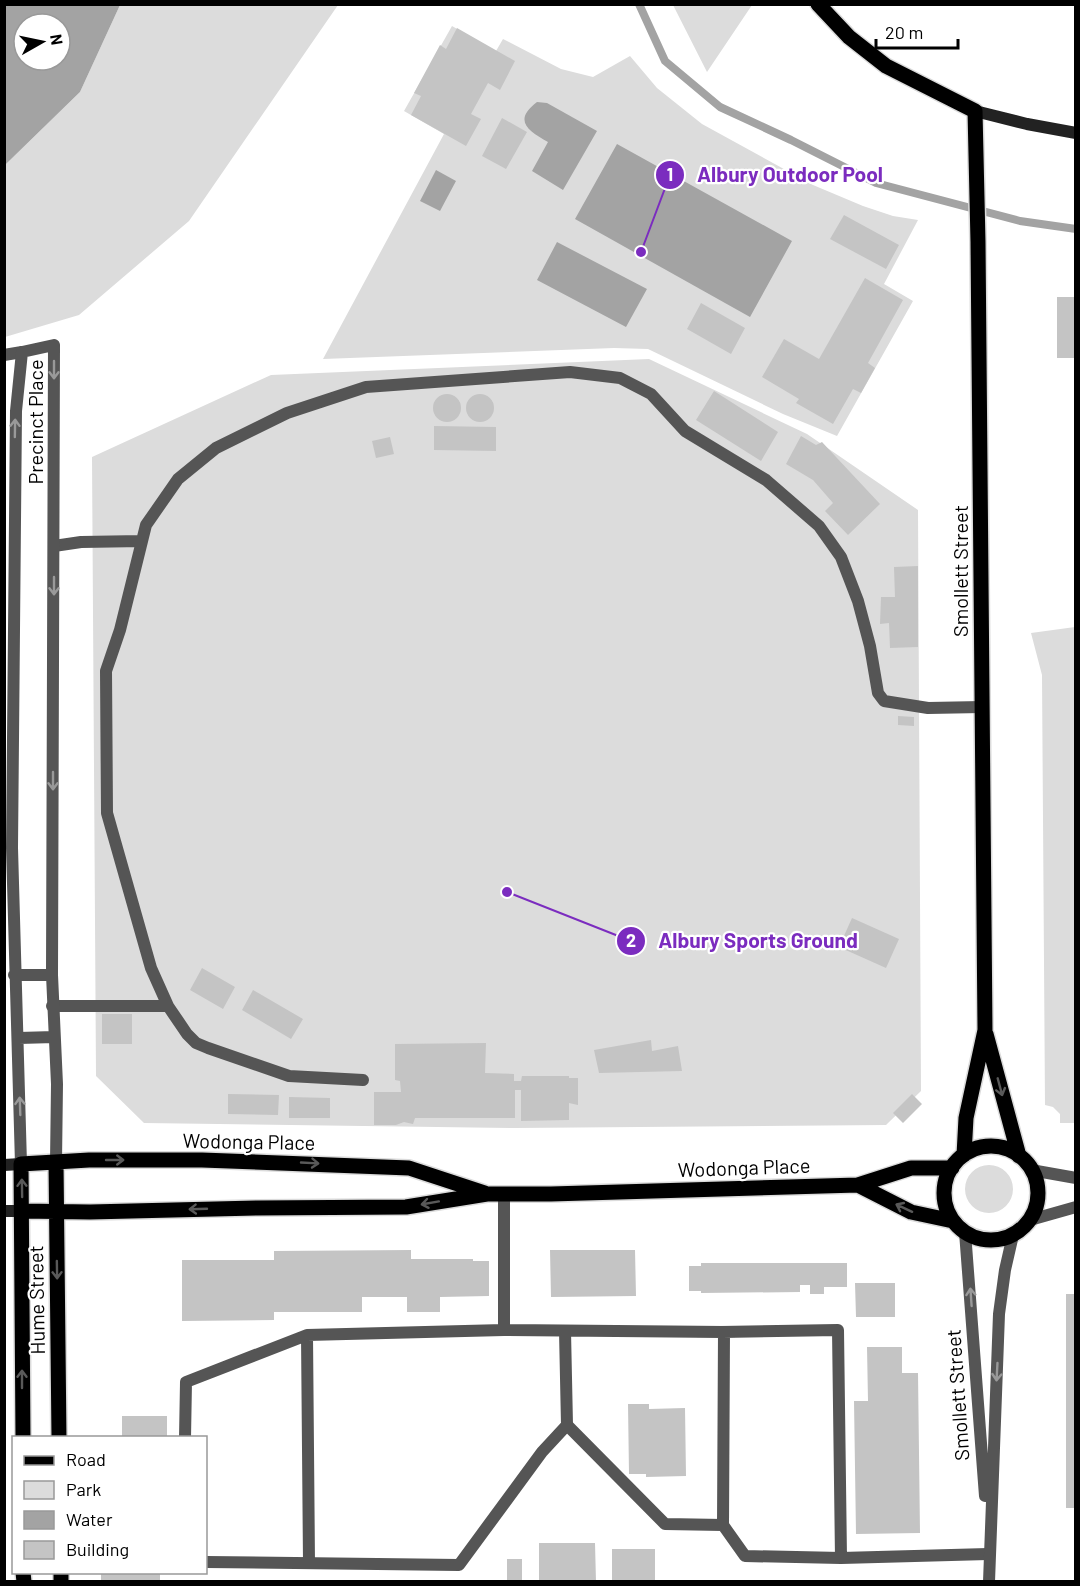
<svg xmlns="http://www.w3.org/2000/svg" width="1080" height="1586" font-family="Barlow,sans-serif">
<rect width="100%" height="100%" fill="#fff"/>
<path fill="#dcdcdc" d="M120 5H338L189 221 79 315 5 337V165L80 92Z
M673 5H752L707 72Z
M452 26 496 51 503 39 561 69 593 77 630 56 657 88 702 124 813 185 863 206 893 216 918 220 884 284 913 301 837 436 783 414 648 349 614 348 323 359 444 134 404 111Z
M649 359 807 434 918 510 921 1091 886 1125 515 1128 144 1123 96 1076 92 457 271 375Z
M1075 627 1076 1123H1060V1114L1053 1107 1045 1105 1042 675 1031 633Z
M965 1189a24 24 0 1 1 48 0a24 24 0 1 1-48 0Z"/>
<path fill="#a3a3a3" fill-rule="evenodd" d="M5 4 120 5 80 92 5 165ZM24 24H60V60H24Z
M537 102 547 103 597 131 563 190 532 171 548 142C529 131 512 121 537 102Z
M617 144 792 241 750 317 575 219Z
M436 170 456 181 440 211 420 201Z
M557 242 647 289 626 327 537 280Z"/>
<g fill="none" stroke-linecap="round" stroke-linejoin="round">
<path stroke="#a3a3a3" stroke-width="8" d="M639 4 665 61 720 107 791 140 876 183 1020 221 1076 229"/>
</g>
<path fill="#c4c4c4" d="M457 28 515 61 500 90 488 83 471 114 481 119 466 146 411 115 421 96 414 93 440 45 446 49Z
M502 118 527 132 506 169 482 156Z
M844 215 899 245 886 269 830 239Z
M865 278 903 300 868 363 875 368 861 393 853 389 833 424 796 403 799 399 762 377 784 339 819 359Z
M1057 297H1076V358H1057Z
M701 303 745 328 731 354 687 329Z
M714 391 778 432 761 461 696 420Z
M466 408a14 14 0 1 1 28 0a14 14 0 1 1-28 0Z
M433 408a14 14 0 1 1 28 0a14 14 0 1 1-28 0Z
M434 426 496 427V451L434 450Z
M801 436 816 445 822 442 880 504 848 535 825 511 833 503 813 480 786 464Z
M390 437 394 454 376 458 372 441Z
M918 566V647L890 648 889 623 880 624 881 597H895L894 567Z
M898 716 914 717V726L898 725Z
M852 918 899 939 886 968 839 947Z
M202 968 235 987 223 1009 190 990Z
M253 990 303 1019 291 1039 242 1010Z
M102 1014H132V1044H102Z
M651 1040 652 1051 678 1046 682 1071 599 1073 594 1050Z
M486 1043 485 1073 514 1074V1081H521L522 1076H569V1078H578V1105L569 1103V1120L521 1121V1090H515V1118H415L413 1124 404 1122 396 1125H374V1092H401L400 1081 395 1080V1044Z
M228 1094 279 1095 278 1115 228 1114Z
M912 1094 922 1104 903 1123 893 1113Z
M289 1097 330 1098V1118H289Z
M411 1250V1259H473V1261H489V1296L440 1297V1312H407V1297H362V1312H274V1320L182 1321V1260H274V1251Z
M550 1250H635L636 1296 551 1297Z
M701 1263H847V1287H824V1294H810V1285H800V1292L701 1293V1291H689V1266H701Z
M855 1283H895V1317H856Z
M1066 1294H1076V1508H1066Z
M867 1347H902V1373H918L920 1533 856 1534 854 1401H868Z
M628 1404H649V1409L685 1408 686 1476 646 1477V1474H629Z
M122 1416H167V1438H122Z
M539 1543H595L596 1582H539Z
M612 1549H655V1582H612Z
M507 1559H522V1582H507Z
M101 1572H160V1582H101Z"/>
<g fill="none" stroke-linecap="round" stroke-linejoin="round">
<g stroke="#dbdbdb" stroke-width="18">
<path id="primary" d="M818 4 849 37 886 66 975 111 978 242 985 1030 966 1118 964 1155
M986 1034 1019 1156
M944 1193a47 47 0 1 1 94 0a47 47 0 1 1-94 0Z
M56 1162 59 1438
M858 1185 911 1212 953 1221
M22 1211 90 1212 257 1208 406 1207 487 1194H551L858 1185 911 1168H952
M23 1438 21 1164 89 1160H202L409 1168 485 1193
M23 1572 24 1582
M61 1572V1582"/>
</g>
<path stroke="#555" stroke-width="12" d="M4 355 22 352
M54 546 81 542 142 541
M52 1006H168
M363 1080 289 1076 208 1048 196 1043 187 1034 168 1006 151 968 107 813 106 671 120 630 146 525 178 479 216 448 287 413 366 387 570 372 620 378 651 394 685 431 766 480 819 526 841 557 858 601 870 646 878 693 884 701 928 708 982 707
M504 1330V1194
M565 1331 567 1425
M721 1332 838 1330 841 1558 988 1554
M307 1335 309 1563
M185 1438 186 1382 307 1335 504 1330 724 1332 723 1525 665 1524 567 1425 542 1452 459 1565 206 1562
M723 1525 745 1556 841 1558"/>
<path stroke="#555" stroke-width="12" d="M14 975H52
M19 1038 54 1037
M21 1164 12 848 16 411 22 352 54 345 52 975 57 1084 56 1162"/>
<path stroke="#555" stroke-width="12" d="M1031 1170 1076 1178
M1030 1220 1076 1207
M965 1232 985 1496
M989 1582 999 1314 1005 1270 1013 1235"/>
<path stroke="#222" stroke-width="12" d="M975 111 1027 124 1076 133
M4 1165 21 1164
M4 1211H22"/>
<use href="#primary" stroke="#000" stroke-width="15"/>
</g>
<defs><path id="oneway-shaft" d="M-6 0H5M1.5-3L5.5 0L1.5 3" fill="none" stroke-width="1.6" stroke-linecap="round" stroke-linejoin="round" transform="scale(1.5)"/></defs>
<g stroke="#999">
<use href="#oneway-shaft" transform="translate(54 370) rotate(90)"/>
<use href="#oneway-shaft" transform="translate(15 428) rotate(-89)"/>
<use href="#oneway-shaft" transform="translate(54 586) rotate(90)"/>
<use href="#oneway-shaft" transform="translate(53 781) rotate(90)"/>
<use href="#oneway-shaft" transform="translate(20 1106) rotate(-92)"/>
<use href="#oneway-shaft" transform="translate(971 1297) rotate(-94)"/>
<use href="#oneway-shaft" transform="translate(997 1372) rotate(93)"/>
</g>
<g stroke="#595959">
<use href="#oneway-shaft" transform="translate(1000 1087) rotate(75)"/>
<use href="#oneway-shaft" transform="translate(115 1160)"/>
<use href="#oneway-shaft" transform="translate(310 1163) rotate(3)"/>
<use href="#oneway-shaft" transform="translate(22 1188) rotate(-91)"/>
<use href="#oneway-shaft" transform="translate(430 1203) rotate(170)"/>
<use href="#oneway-shaft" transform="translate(904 1208) rotate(-155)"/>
<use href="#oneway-shaft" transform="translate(198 1209) rotate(178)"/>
<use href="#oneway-shaft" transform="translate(57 1270) rotate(89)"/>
<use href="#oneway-shaft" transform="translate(22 1379) rotate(-90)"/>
</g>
<g text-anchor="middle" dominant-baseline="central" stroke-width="4.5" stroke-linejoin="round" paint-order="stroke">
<g font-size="20" fill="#000" stroke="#fff">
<text transform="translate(35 422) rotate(-90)">Precinct Place</text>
<text transform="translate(960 571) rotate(-90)">Smollett Street</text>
<text transform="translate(249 1141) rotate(1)">Wodonga Place</text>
<text transform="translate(744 1167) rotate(-2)">Wodonga Place</text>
<text transform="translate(36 1300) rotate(-91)">Hume Street</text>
<text transform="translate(957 1395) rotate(-94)">Smollett Street</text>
</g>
</g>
<path fill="none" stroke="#7b2cbf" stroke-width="2" d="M641 252L670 175M507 892L631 941"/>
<g fill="#7b2cbf" stroke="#fff" stroke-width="2">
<circle cx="641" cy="252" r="6"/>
<circle cx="507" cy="892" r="6"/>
<circle cx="670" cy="175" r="15"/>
<circle cx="631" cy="941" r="15"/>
</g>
<g font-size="18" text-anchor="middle" font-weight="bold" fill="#fff">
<text x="670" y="181">1</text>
<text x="631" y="947">2</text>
</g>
<g font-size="21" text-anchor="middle" font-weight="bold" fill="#7b2cbf" stroke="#fff" stroke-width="4.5" stroke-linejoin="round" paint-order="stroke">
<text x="790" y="182">Albury Outdoor Pool</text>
<text x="758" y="948">Albury Sports Ground</text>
</g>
<rect width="1080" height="1586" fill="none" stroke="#000000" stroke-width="12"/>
<rect x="12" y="1436" width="195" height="138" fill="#ffffff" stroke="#999999" stroke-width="1.5"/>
<rect x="24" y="1456" width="30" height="9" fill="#000000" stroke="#999999" stroke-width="1.5"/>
<text x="66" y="1466" font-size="18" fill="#000000">Road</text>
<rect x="24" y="1481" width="30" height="18" fill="#dcdcdc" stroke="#999999" stroke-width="1.5"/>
<text x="66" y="1496" font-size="18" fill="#000000">Park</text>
<rect x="24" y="1511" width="30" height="18" fill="#a3a3a3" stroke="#999999" stroke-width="1.5"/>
<text x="66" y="1526" font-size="18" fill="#000000">Water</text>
<rect x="24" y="1541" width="30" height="18" fill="#c4c4c4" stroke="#999999" stroke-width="1.5"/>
<text x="66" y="1556" font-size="18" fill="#000000">Building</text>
<g transform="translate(42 42) rotate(81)"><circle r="28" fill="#ffffff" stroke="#999999" stroke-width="1.5"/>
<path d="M0-4.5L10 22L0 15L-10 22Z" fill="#000000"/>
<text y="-9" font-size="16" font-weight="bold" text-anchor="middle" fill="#000000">N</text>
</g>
<path d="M876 39v9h82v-9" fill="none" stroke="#000000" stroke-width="3"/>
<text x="885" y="39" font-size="18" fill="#000000" stroke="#ffffff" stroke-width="4.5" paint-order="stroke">20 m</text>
</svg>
